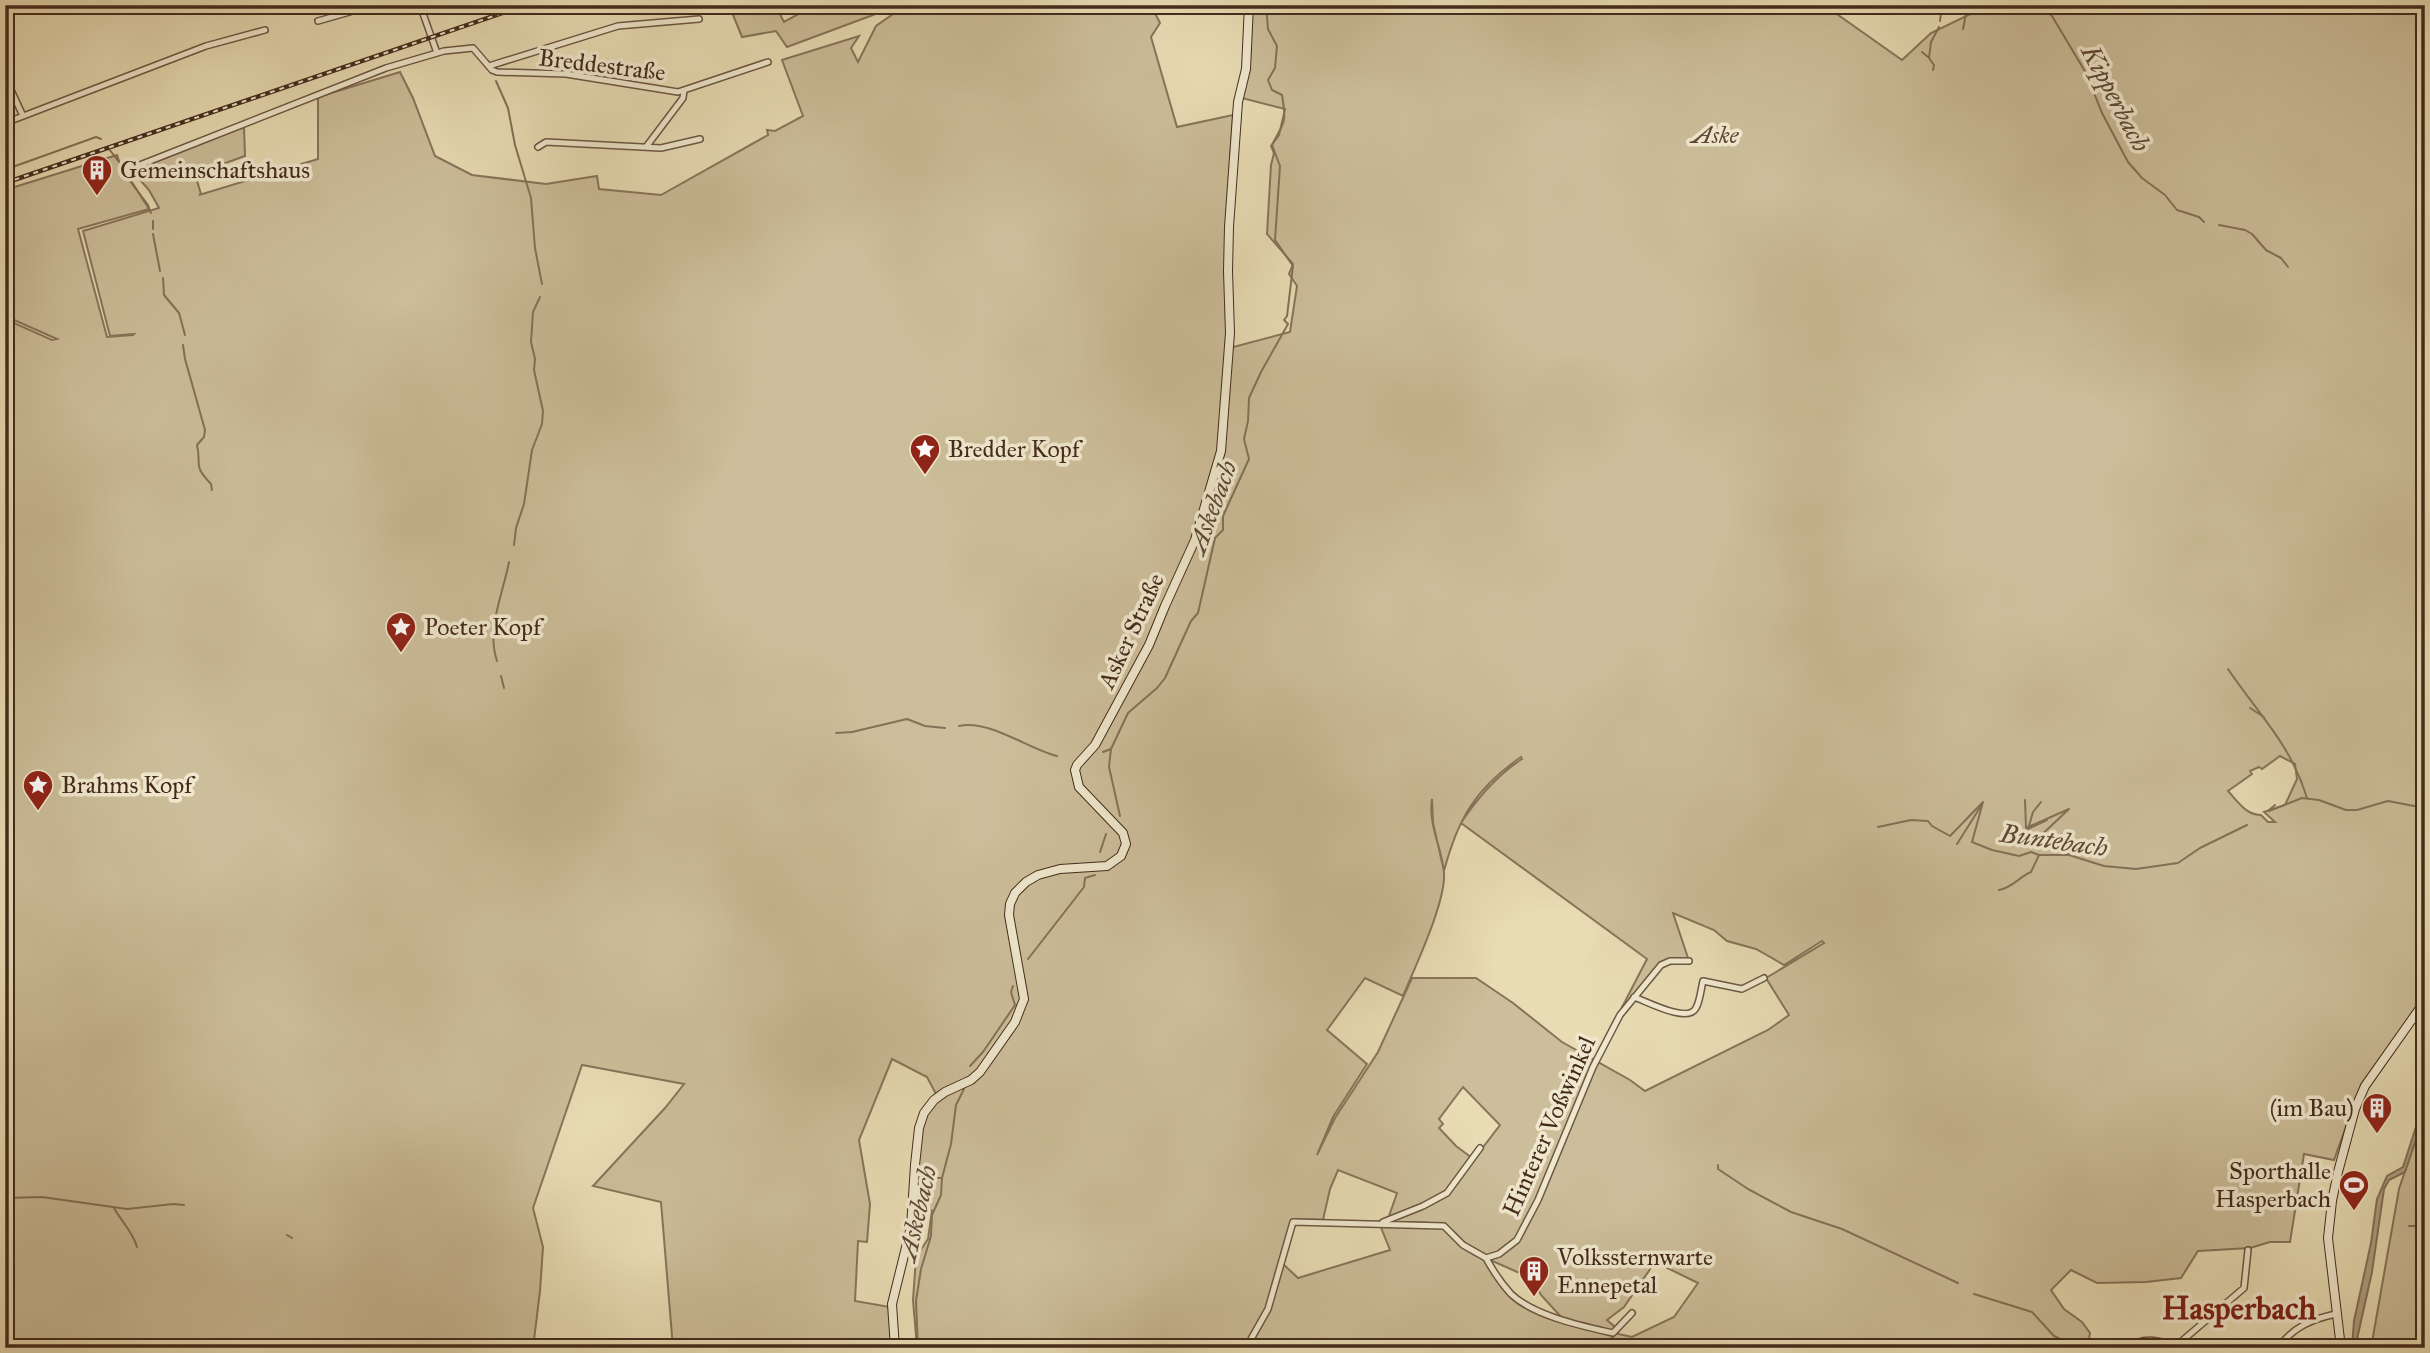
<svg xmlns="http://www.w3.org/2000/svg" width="2430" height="1353" font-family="'IM FELL Great Primer',serif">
<rect width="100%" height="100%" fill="#e8dcb4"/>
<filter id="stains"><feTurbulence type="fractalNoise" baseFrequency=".00286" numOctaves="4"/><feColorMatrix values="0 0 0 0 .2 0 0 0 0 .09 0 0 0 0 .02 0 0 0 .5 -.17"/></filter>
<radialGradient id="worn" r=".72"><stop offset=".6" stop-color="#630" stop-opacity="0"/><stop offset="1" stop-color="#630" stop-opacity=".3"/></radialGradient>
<path fill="#ccbe9a" stroke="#88745b" stroke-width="2" fill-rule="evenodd" d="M729 5H775L784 22 815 5H893L873 15 787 47 776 31 742 37Z
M906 5H1151L1160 23 1151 37 1177 127 1233 115 1226 223V349L1290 332 1297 286 1289 274 1293 264 1267 234 1271 165 1274 153 1271 146 1279 135 1285 109 1242 98 1251 50V5H1824L1902 60 1931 33 1989 5H2425V996L2361 1085 2334 1160 2304 1154 2290 1242H2270L2250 1248 2198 1251 2181 1278 2146 1282 2097 1283 2071 1270 2051 1290 2064 1309 2082 1322 2090 1333 2088 1344H2079V1348H1611L1614 1333 1632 1337 1674 1317 1698 1283 1655 1262 1624 1307 1607 1320 1616 1328 1612 1331 1562 1318 1541 1295 1533 1279 1488 1259 1499 1255 1518 1241 1539 1200 1596 1061 1630 1080 1645 1091 1768 1030 1789 1015 1766 978 1824 943 1822 941 1784 965 1756 949 1727 941 1714 930 1673 913 1689 961H1670L1660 963 1618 1015 1647 959 1461 823C1478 797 1496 776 1522 759L1521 757C1476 788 1458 818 1444 871L1433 823 1432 799C1428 826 1442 847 1444 873 1446 902 1415 967 1403 996L1365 978 1327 1030 1367 1064 1333 1117 1317 1155 1335 1118 1378 1052 1412 978H1476L1513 1003 1562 1042 1594 1060 1537 1198 1516 1239 1499 1253 1486 1257C1465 1250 1459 1232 1445 1226 1430 1220 1399 1223 1382 1223L1438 1200 1448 1193 1500 1125 1463 1087 1439 1119 1443 1124 1439 1128 1456 1146 1472 1158C1445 1199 1432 1202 1388 1219L1397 1193 1338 1170 1330 1189 1323 1220 1296 1219 1282 1263 1298 1278 1390 1250 1380 1225H1432L1444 1227 1463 1247 1484 1259 1506 1291 1523 1305 1551 1317 1612 1334 1610 1348H917L913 1300 916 1257 928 1239 932 1211 913 1197 921 1128 926 1114 945 1091 936 1094 927 1077 892 1059 859 1140 870 1204 867 1242 858 1241 855 1301 890 1307 894 1348H673L661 1202 593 1186 665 1108 684 1084 582 1065 533 1208 543 1247 540 1291 533 1348H5V319L52 340 57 339 5 316V190L117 155 123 173 128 176 149 209 78 229 107 337 133 335 134 334 110 336 83 231 159 208 149 190 132 171 244 127 245 156 195 174 201 194 199 195 318 159V97L400 72 413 98 435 156 472 175 546 184 597 176 599 189 661 195 768 135 767 130 775 131 803 116 782 60 859 36 851 48 858 62 876 26ZM2280 756 2295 764 2297 779 2285 805 2264 812 2275 822H2268L2261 815C2246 815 2238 802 2228 791L2252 774 2250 771 2259 767 2262 769Z
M2425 1112V1348H2371L2399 1189Z"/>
<path fill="#b0a080" stroke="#847158" stroke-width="2" d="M2425 1099V1112L2405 1172 2389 1180 2384 1189 2372 1272 2355 1348H2352L2354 1321 2371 1243 2377 1199 2387 1176 2403 1167Z"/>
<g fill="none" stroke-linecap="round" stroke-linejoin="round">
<path stroke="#847158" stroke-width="2" d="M2042 5 2052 16 2086 73 2102 113 2128 162 2142 178 2165 195 2177 210 2199 217 2204 222
M1967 7V5
M1940 21 1942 5
M1963 29 1966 14
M1922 52 1928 57
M1933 70 1934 65 1929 58 1931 42 1939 27
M496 81 508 108 515 145 531 198 535 248 542 284
M109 149 123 167
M7 169 96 137 101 139
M127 177 148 205 151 213
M153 221V229
M2219 225 2245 230 2252 234 2266 250 2281 258 2288 267
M153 234 160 271
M163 278 164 295 179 313 185 335
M183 345 185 359 205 430 204 437 197 445C202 467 192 464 211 484L212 490
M514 545 516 528 524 504 532 450 542 424 543 411 534 370 535 359 531 342 533 312 540 297
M497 661C486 629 503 594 509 562
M2228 669C2259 715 2290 743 2307 798
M501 676 504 688
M2250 708 2264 717
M959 726C989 719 1028 749 1057 756
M836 733 852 732 907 719 925 726 945 728
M1103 752 1111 749
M2025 800 2026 828 2069 809 2036 840 2069 854
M2041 802 2033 812 2028 829 2047 820
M2269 810 2275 805
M2269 811 2302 798 2319 800 2346 810H2357L2388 801 2414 806H2425
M1120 816 1109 767 1111 749 1128 713 1157 688 1165 678 1191 621 1198 613 1215 538 1223 530V516L1249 459 1244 439 1248 421 1249 398 1261 372 1288 324 1284 320 1287 316 1293 266 1275 240 1280 166 1272 145C1284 121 1287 125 1282 95L1272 90 1268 80 1275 68 1277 46 1268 29 1266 5
M1878 827 1911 820 1928 821 1932 826 1950 836 1983 802 1972 842 1992 850 2019 856 2031 852 2039 855H2069L2104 866 2136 869 2178 863 2200 848 2247 825
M1957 844 1981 806
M1100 852 1106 834
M1999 890C2012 888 2019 877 2031 872L2039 855
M1028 959 1084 887 1085 878 1095 875
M970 1066 983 1052 1015 1005 1011 992 1013 986
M1718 1165V1169L1748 1189 1791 1212 1842 1229 1958 1283
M5 1198 42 1197 127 1209 173 1204 184 1205
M929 1201 925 1185 926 1178H942
M114 1208C121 1221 133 1232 137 1247
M2409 1226H2425
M287 1235 292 1238
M1974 1294 2032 1312 2054 1336 2066 1342
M918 1348 916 1301 921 1269 931 1236 932 1215 941 1195 942 1178 951 1144 956 1105 964 1089"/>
<g stroke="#6c5742" stroke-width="8">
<path id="street" d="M420 5 437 53
M5 8 9 5
M318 21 374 5
M489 66 618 26 699 19
M5 77 23 116
M5 123 206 46 265 30
M538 147 546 142 661 148 700 139
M646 147 683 98 684 91
M127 170 386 68 444 51 473 48 492 70 497 72 566 74 678 92 768 62
M1634 997C1646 1001 1688 1024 1696 1008 1700 1001 1701 989 1703 981L1742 989 1764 978
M1383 1222 1423 1206 1447 1193 1480 1148
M1486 1258 1499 1254 1517 1240 1538 1200 1593 1067 1620 1015 1661 965 1670 961H1689
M1486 1258C1493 1271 1501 1283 1511 1294 1534 1316 1582 1326 1613 1333L1632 1313
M2176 1346 2244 1288 2248 1250
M1246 1348 1268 1309 1293 1222 1444 1226 1463 1245 1486 1258
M2130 1348C2141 1335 2165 1341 2179 1348
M2278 1348C2293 1327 2312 1319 2336 1314"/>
</g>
<g stroke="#432b1c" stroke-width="10">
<path id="secondary" d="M895 1348 892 1304 911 1227 915 1165 919 1128 924 1113 934 1100 945 1092 971 1080 980 1072 1015 1022 1024 999 1009 915 1010 904 1015 893 1026 882 1038 875 1060 869 1107 866 1121 856 1126 844 1123 833 1079 787 1075 770 1077 765 1095 745 1149 645 1165 606 1195 540 1221 451 1230 333 1228 271 1229 227 1238 102 1246 69 1249 5
M2341 1348 2328 1238 2332 1201 2338 1172 2355 1109 2365 1086 2425 1001"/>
</g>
<use href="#street" stroke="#f0e8ce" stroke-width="5"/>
<use href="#secondary" stroke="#f0e8ce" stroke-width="8"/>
<g stroke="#432b1c" stroke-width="4.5">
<path id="rail" d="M5 183 526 5"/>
</g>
<use href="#rail" stroke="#f0e8ce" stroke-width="2" stroke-dasharray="5" stroke-linecap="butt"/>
</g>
<defs>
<g id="building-pin" transform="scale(1.575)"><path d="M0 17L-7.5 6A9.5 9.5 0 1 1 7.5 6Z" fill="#8f2418" stroke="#f0e8ce"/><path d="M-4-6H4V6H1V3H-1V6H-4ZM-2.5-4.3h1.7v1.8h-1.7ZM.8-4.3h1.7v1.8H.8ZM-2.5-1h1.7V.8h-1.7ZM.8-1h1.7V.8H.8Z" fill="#fff"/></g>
<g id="sight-pin" transform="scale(1.575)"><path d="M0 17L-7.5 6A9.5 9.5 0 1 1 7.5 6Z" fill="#8f2418" stroke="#f0e8ce"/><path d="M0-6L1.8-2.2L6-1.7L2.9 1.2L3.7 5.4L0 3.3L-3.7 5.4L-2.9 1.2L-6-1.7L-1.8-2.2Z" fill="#fff"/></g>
<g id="stadium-pin" transform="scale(1.575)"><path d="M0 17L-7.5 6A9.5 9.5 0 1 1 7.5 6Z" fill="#8f2418" stroke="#f0e8ce"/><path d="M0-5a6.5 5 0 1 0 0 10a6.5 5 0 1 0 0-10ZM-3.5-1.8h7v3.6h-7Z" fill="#fff"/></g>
</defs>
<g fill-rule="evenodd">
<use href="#building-pin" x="97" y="170"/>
<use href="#sight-pin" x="925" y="449"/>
<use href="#sight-pin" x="401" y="627"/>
<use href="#sight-pin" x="38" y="785"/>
<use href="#building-pin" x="2377" y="1108"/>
<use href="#stadium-pin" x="2354" y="1185"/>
<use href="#building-pin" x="1534" y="1271"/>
</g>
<g text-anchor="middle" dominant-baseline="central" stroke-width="7" stroke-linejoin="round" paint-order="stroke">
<g font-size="24" fill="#432b1c" stroke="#f0e8ce">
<text transform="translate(602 65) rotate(7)">Breddestraße</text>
<text transform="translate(1131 631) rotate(-65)">Asker Straße</text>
<text transform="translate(1549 1126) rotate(-66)">Hinterer Voßwinkel</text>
</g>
<g font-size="24" font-style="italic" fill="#5e4835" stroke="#f0e8ce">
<text x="1715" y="135">Aske</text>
</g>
<g font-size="24" fill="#432b1c" stroke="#f0e8ce" text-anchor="start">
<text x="120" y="170">Gemeinschaftshaus</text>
<text x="948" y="449">Bredder Kopf</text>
<text x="424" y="627">Poeter Kopf</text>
<text x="61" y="785">Brahms Kopf</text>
<text x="2354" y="1108" text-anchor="end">(im Bau)</text>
<text x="2331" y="1171" text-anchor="end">Sporthalle<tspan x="2331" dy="28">Hasperbach</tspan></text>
<text x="1557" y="1257">Volkssternwarte<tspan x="1557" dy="28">Ennepetal</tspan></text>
</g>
<g font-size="26" font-style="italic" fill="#5e4835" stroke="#f0e8ce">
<text transform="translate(2116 98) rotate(62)">Kipperbach</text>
<text transform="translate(1212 507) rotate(-70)">Askebach</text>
<text transform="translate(2054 840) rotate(8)">Buntebach</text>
<text transform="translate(917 1213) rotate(-77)">Askebach</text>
</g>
<g font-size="32" font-weight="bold" fill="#7a1f14" stroke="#f0e8ce">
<text x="2239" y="1308">Hasperbach</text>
</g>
</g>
<rect width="2430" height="1353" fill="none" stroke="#e8dcb4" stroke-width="28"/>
<rect x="7" y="7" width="2416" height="1339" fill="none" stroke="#432b1c" stroke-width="3.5"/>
<rect x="14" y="14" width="2402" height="1325" fill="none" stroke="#432b1c" stroke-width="2"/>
<rect width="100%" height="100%" filter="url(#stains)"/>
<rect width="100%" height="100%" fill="url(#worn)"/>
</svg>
